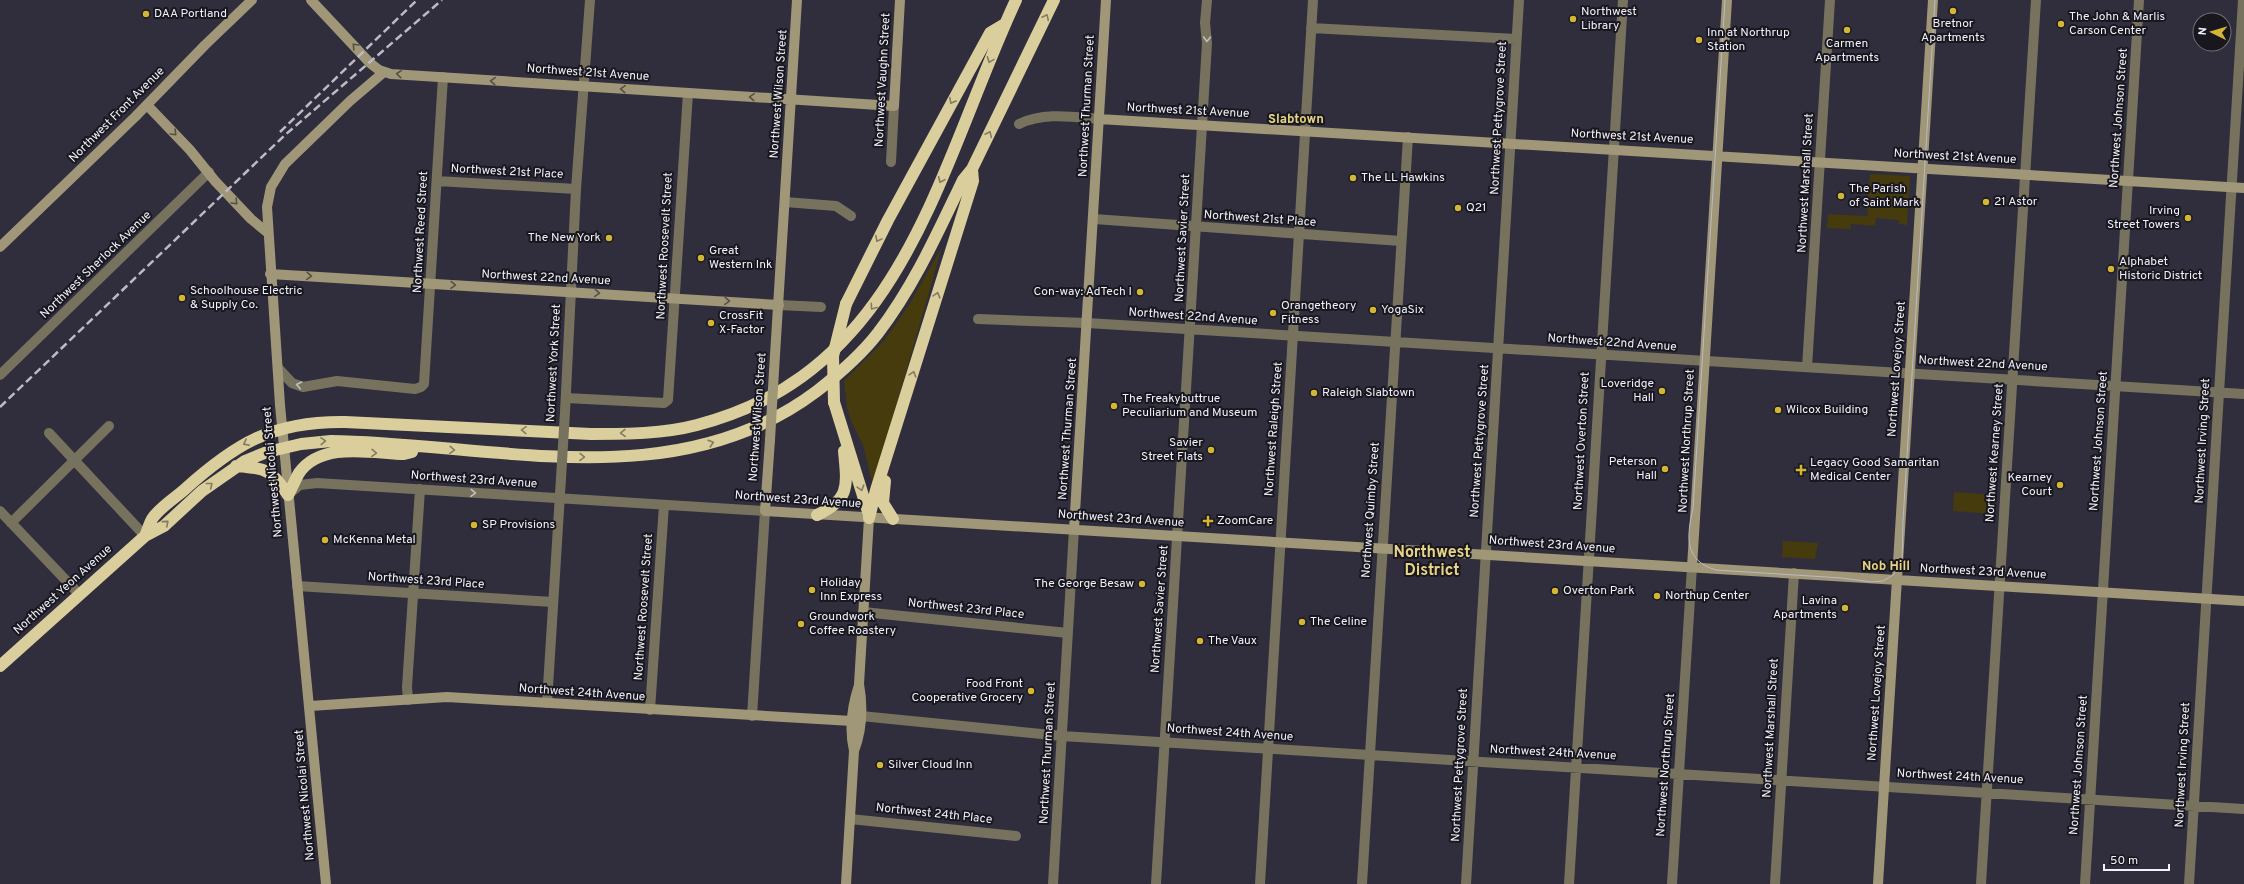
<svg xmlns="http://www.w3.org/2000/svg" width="2244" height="884" font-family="Overpass,sans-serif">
<rect width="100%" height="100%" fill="#302d3d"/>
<path fill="#463b0d" d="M1870 174 1910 176 1907 225 1899 224V220L1876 218 1875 226 1851 224V229L1827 228 1828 214 1867 216Z
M942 247 873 486 863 445 852 423 847 408 844 381 883 342 909 305Z
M1954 492 1995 495 1994 514 1953 511Z
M1783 541 1818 543 1815 559 1782 557Z"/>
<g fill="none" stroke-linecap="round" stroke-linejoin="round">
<path stroke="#77725e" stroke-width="10" d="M1311 28 1516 39
M1019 124C1044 112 1073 117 1099 119
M891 162 894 106
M437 181 576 189
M785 202 836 206 851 216
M1094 219 1401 241
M779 305 821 307
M978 319 1087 323 2244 394
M1807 367 1830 0
M278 368 292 383 303 387 337 381 415 389 421 387 424 384 443 77
M0 375 209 172
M566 398 664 403 668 400 688 93
M565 412 576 189 590 0
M49 433 145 536
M289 494 300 485 317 483 765 511 752 716
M0 511 79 594
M11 523 109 426
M297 586 553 602
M863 612 1068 633
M408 700 407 687 420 489
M547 703 561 478
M650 710 664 505
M861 716 1062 736 2244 809
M850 819 1016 836
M1053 884 1074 529
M1156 884 1207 43 1205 23 1207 0
M1260 884 1313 0
M1362 884 1408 137
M1466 884 1519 0
M1569 884 1623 0
M1672 884 1692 567
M1775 884 1794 573
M1981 884 2036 0
M2085 884 2139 0
M2189 884 2243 0"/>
<path stroke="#9f9777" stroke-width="10" d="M311 0 370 63 379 70 391 74 894 106 900 0
M147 105 190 150 215 181 251 219 268 233
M1099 119 2244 188
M0 247 135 117 205 45 252 0
M270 274 779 305
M774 371 797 0
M770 440 765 511 2244 601
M1074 529 1106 0
M1692 567 1727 0
M310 706 447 697 852 721
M854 751C849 729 852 706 859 685
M326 884 280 405 267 207 271 187 285 164 350 101 384 72
M846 884 854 751C862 730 863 706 859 684L869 518
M1878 884 1933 0"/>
<path stroke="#dace9c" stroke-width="12" d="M846 304 888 220 990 33 1005 24
M834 402 869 515
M236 466C268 469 270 469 288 495 292 488 295 480 299 473 321 441 372 453 404 454L412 452
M885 481 883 503 893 519
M817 515C851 499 847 485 844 451
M869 518 876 490 973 181 972 169
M145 536C148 530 149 524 152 519 159 508 175 498 184 490 236 443 273 421 345 422L591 434C626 434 663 434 697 425 904 372 938 167 1016 0
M0 666 145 536 164 526 202 491 245 461 267 452 301 444 331 441C494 443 674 499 817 391 839 374 861 355 878 333 914 286 938 232 963 180L972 169 1054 0"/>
<path stroke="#bcbac6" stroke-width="1" d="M1725 0 1693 508C1687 536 1683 560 1716 570L1842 578 1872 582 1883 581 1893 575 1902 562 1903 521 1935 0"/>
<path stroke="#bcbac6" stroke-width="2.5" stroke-dasharray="8 4" stroke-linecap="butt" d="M280 132 417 0
M0 407 285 135 442 0"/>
<path stroke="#77725e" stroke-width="10" d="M561 478 565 412"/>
<path stroke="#9f9777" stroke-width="10" d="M770 440 774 371"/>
<path stroke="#dace9c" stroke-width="12" d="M834 402 833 356 846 304"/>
</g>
<defs><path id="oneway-chevron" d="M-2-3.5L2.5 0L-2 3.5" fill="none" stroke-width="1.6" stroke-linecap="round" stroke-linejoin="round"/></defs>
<g stroke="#837c63">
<use href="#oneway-chevron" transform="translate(1046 17) rotate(-64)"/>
<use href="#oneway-chevron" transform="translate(990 60) rotate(111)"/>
<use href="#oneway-chevron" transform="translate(952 101) rotate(119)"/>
<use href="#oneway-chevron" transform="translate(989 134) rotate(-64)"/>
<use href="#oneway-chevron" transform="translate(941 180) rotate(114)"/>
<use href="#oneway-chevron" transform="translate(878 239) rotate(118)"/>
<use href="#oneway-chevron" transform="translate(937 295) rotate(-74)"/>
<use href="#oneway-chevron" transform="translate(873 307) rotate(126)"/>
<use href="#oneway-chevron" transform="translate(913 374) rotate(-72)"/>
<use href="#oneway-chevron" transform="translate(524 430) rotate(-177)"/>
<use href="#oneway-chevron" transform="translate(623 433) rotate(178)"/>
<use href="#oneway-chevron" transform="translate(323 441) rotate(-3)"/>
<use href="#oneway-chevron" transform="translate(246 443) rotate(153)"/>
<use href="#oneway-chevron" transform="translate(711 443) rotate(-17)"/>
<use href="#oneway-chevron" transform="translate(452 450) rotate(4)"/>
<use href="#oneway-chevron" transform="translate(374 453) rotate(2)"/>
<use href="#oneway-chevron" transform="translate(582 457) rotate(2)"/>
<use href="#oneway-chevron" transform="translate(210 485) rotate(-39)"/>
<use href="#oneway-chevron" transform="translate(861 488) rotate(73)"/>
<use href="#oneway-chevron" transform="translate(166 523) rotate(-41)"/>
</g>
<g stroke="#c1bebc">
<use href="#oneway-chevron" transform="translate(1207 39) rotate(91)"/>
<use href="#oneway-chevron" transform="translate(299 385) rotate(-168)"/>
<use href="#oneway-chevron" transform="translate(473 493) rotate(4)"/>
</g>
<g stroke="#555146">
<use href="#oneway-chevron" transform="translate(355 46) rotate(-133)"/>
<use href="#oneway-chevron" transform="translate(399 74) rotate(-175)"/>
<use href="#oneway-chevron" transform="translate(493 81) rotate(-176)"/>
<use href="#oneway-chevron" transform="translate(623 89) rotate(-176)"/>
<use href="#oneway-chevron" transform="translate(752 97) rotate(-176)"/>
<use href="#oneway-chevron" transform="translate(174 133) rotate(46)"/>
<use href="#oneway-chevron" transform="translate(235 202) rotate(47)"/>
<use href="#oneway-chevron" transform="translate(309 276) rotate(4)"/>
<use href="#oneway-chevron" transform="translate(453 285) rotate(3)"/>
<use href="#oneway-chevron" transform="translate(597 293) rotate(4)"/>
<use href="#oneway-chevron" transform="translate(727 301) rotate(4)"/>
</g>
<g fill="#d3b635" stroke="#18171e" stroke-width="1.5">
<circle cx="1953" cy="11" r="4"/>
<circle cx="146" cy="14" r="4"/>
<circle cx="1573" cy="19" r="4"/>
<circle cx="2061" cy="24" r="4"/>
<circle cx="1847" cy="30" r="4"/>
<circle cx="1699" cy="40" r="4"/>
<circle cx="1353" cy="178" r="4"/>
<circle cx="1841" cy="196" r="4"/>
<circle cx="1986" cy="202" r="4"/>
<circle cx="1458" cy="208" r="4"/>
<circle cx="2188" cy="218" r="4"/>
<circle cx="609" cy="238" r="4"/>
<circle cx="701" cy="258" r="4"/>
<circle cx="2111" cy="269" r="4"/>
<circle cx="1140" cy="292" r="4"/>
<circle cx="182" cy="298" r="4"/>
<circle cx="1373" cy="310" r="4"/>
<circle cx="1273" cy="313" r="4"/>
<circle cx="711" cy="323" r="4"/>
<circle cx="1662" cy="391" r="4"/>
<circle cx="1314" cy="393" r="4"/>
<circle cx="1114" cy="406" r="4"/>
<circle cx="1778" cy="410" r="4"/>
<circle cx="1211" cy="450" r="4"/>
<circle cx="1665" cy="469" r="4"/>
<path d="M1799 464h4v4h4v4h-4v4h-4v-4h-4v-4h4z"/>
<circle cx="2060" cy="485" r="4"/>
<path d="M1206 515h4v4h4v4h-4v4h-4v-4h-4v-4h4z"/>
<circle cx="474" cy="525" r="4"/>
<circle cx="325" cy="540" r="4"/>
<circle cx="1142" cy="584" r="4"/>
<circle cx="812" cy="590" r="4"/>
<circle cx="1555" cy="591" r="4"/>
<circle cx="1657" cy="596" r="4"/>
<circle cx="1845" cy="608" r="4"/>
<circle cx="1302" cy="622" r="4"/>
<circle cx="801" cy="624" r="4"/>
<circle cx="1200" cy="641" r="4"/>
<circle cx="1031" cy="691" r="4"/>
<circle cx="880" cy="765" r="4"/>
</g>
<g text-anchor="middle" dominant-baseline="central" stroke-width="4" stroke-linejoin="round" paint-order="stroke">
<g font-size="12" fill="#f2f0fb" stroke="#18171e" text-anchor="start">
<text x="1581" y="12">Northwest<tspan x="1581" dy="14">Library</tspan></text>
<text x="154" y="14">DAA Portland</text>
<text x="2069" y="17">The John &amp; Marlis<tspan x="2069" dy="14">Carson Center</tspan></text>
<text x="1953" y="24" text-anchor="middle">Bretnor<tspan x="1953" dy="14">Apartments</tspan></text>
<text x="1707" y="33">Inn at Northrup<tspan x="1707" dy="14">Station</tspan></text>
<text x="1847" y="44" text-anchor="middle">Carmen<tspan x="1847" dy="14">Apartments</tspan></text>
<text x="1361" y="178">The LL Hawkins</text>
<text x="1849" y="189">The Parish<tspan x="1849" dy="14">of Saint Mark</tspan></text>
<text x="1994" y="202">21 Astor</text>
<text x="1466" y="208">Q21</text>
<text x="2180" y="211" text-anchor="end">Irving<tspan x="2180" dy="14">Street Towers</tspan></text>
<text x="601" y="238" text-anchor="end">The New York</text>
<text x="709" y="251">Great<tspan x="709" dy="14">Western Ink</tspan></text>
<text x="2119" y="262">Alphabet<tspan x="2119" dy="14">Historic District</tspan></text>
<text x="190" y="291">Schoolhouse Electric<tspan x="190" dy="14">&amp; Supply Co.</tspan></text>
<text x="1132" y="292" text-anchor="end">Con-way: AdTech I</text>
<text x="1281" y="306">Orangetheory<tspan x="1281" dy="14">Fitness</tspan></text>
<text x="1381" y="310">YogaSix</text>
<text x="719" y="316">CrossFit<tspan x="719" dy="14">X-Factor</tspan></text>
<text x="1654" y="384" text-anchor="end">Loveridge<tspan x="1654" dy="14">Hall</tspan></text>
<text x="1322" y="393">Raleigh Slabtown</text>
<text x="1122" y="399">The Freakybuttrue<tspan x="1122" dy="14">Peculiarium and Museum</tspan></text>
<text x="1786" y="410">Wilcox Building</text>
<text x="1203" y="443" text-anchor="end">Savier<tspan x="1203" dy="14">Street Flats</tspan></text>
<text x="1657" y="462" text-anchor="end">Peterson<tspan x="1657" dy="14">Hall</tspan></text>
<text x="1810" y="463">Legacy Good Samaritan<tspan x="1810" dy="14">Medical Center</tspan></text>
<text x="2052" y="478" text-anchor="end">Kearney<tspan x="2052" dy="14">Court</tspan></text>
<text x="1217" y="521">ZoomCare</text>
<text x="482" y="525">SP Provisions</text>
<text x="333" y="540">McKenna Metal</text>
<text x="820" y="583">Holiday<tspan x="820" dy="14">Inn Express</tspan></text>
<text x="1134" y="584" text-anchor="end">The George Besaw</text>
<text x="1563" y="591">Overton Park</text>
<text x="1665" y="596">Northup Center</text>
<text x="1837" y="601" text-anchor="end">Lavina<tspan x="1837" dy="14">Apartments</tspan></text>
<text x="809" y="617">Groundwork<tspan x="809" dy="14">Coffee Roastery</tspan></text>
<text x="1310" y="622">The Celine</text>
<text x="1208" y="641">The Vaux</text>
<text x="1023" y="684" text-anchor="end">Food Front<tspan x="1023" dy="14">Cooperative Grocery</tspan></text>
<text x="888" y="765">Silver Cloud Inn</text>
</g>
<g font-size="12" fill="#f2f0fb" stroke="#18171e">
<text transform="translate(588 73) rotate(4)">Northwest 21st Avenue</text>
<text transform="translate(883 80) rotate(-87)">Northwest Vaughn Street</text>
<text transform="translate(779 94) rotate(-86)">Northwest Wilson Street</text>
<text transform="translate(1087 106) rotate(-87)">Northwest Thurman Street</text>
<text transform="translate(1188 111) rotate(3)">Northwest 21st Avenue</text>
<text transform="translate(117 115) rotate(-45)">Northwest Front Avenue</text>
<text transform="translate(1499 118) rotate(-87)">Northwest Pettygrove Street</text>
<text transform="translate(2119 118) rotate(-86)">Northwest Johnson Street</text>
<text transform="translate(1632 137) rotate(3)">Northwest 21st Avenue</text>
<text transform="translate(1955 157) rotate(3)">Northwest 21st Avenue</text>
<text transform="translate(507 172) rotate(3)">Northwest 21st Place</text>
<text transform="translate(1806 183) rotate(-87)">Northwest Marshall Street</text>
<text transform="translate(1260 219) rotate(4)">Northwest 21st Place</text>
<text transform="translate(421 232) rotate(-87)">Northwest Reed Street</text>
<text transform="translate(1183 238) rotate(-87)">Northwest Savier Street</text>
<text transform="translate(665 246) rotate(-87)">Northwest Roosevelt Street</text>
<text transform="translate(96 265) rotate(-44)">Northwest Sherlock Avenue</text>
<text transform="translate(546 278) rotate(3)">Northwest 22nd Avenue</text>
<text transform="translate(1193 317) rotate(4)">Northwest 22nd Avenue</text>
<text transform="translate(1612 343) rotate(4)">Northwest 22nd Avenue</text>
<text transform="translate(554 363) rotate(-87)">Northwest York Street</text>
<text transform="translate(1983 364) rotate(3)">Northwest 22nd Avenue</text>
<text transform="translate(1897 369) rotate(-86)">Northwest Lovejoy Street</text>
<text transform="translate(758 417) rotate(-86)">Northwest Wilson Street</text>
<text transform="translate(1068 429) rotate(-86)">Northwest Thurman Street</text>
<text transform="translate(1274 429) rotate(-86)">Northwest Raleigh Street</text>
<text transform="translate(1480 441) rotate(-86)">Northwest Pettygrove Street</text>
<text transform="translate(1582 441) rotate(-87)">Northwest Overton Street</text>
<text transform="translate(1687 441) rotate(-87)">Northwest Northrup Street</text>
<text transform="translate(2099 441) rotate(-86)">Northwest Johnson Street</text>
<text transform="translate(2203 441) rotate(-87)">Northwest Irving Street</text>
<text transform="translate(1995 453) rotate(-86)">Northwest Kearney Street</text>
<text transform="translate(273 472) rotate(-95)">Northwest Nicolai Street</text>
<text transform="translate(474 480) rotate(4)">Northwest 23rd Avenue</text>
<text transform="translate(798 500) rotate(4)">Northwest 23rd Avenue</text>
<text transform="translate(1371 510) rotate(-86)">Northwest Quimby Street</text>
<text transform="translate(1121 519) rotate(4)">Northwest 23rd Avenue</text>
<text transform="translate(1552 545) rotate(4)">Northwest 23rd Avenue</text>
<text transform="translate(1983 572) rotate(3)">Northwest 23rd Avenue</text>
<text transform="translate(426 581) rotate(4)">Northwest 23rd Place</text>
<text transform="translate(63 590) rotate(-42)">Northwest Yeon Avenue</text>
<text transform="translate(644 607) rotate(-86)">Northwest Roosevelt Street</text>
<text transform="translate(966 609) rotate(6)">Northwest 23rd Place</text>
<text transform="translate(1160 609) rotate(-86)">Northwest Savier Street</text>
<text transform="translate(582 693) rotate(4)">Northwest 24th Avenue</text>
<text transform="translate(1877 693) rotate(-86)">Northwest Lovejoy Street</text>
<text transform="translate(1771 728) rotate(-87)">Northwest Marshall Street</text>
<text transform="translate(1230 733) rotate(4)">Northwest 24th Avenue</text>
<text transform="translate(1048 753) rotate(-87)">Northwest Thurman Street</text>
<text transform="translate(1553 753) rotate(3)">Northwest 24th Avenue</text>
<text transform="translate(1460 765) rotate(-87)">Northwest Pettygrove Street</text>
<text transform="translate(1666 765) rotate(-86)">Northwest Northrup Street</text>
<text transform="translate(2079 765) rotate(-86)">Northwest Johnson Street</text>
<text transform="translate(2183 765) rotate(-87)">Northwest Irving Street</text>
<text transform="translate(1960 777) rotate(3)">Northwest 24th Avenue</text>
<text transform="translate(305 795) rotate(-95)">Northwest Nicolai Street</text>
<text transform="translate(934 814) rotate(6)">Northwest 24th Place</text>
</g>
<g font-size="13" font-weight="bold" fill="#e7d486" stroke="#18171e">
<text x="1296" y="120">Slabtown</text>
<text x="1886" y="567">Nob Hill</text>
</g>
<g font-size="16" font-weight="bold" fill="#e7d486" stroke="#18171e">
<text x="1432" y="553">Northwest<tspan x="1432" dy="18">District</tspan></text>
</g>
</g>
<g transform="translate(2212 32) rotate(275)"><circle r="19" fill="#18171e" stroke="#6f6e76"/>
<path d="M0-3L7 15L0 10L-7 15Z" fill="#d3b635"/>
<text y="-6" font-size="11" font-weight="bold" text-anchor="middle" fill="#f2f0fb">N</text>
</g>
<path d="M2104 864v6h65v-6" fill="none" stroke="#f2f0fb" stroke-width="2"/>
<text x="2110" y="864" font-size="12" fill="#f2f0fb" stroke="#18171e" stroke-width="3" paint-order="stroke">50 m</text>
</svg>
